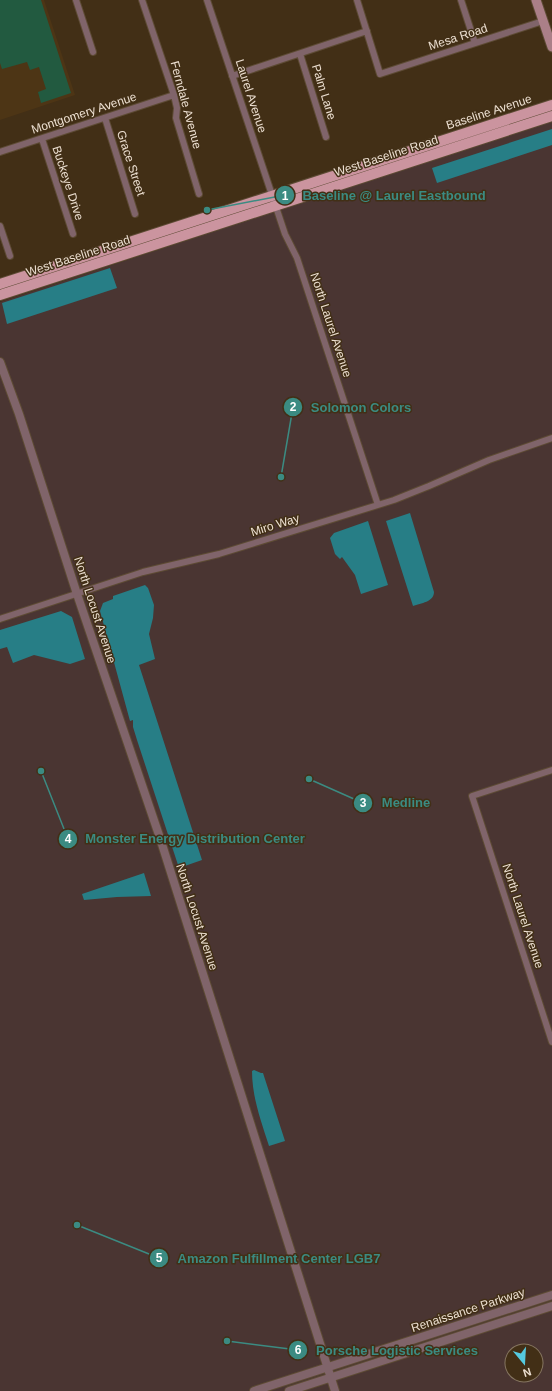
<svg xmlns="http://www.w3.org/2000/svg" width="552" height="1391" font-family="Helvetica,sans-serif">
<rect width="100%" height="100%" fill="#422f16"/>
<path fill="#4a3532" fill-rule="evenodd" d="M552 120V1391H0V302ZM512 1351H536V1375H512Z"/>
<path fill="#4d3515" d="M0 0H44L75 95 0 120Z"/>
<path fill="#225a40" d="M0 0H41L71 93 41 103 38 92 46 89 39 67 30 70 27 62 2 69 0 63Z"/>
<path fill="#277e86" d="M552 129V145L437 183 432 168Z
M110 268 117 288 7 324 2 303Z
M410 513 434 592C434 602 421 603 413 606L386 521Z
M368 521 388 585 361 594 355 575 342 557 340 559 335 554 330 538 334 533Z
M145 585 148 588 154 605 153 618 149 634 155 659 139 665 202 860 179 868 137 740 133 727V720L130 721 100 611 103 603 113 599V596Z
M61 611 72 617 85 659 70 664 34 655 13 663 7 647 0 649V630Z
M144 873 151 896 117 897 84 900 82 894Z
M254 1070 261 1073H263L285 1141 269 1146C261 1121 252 1097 252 1071Z"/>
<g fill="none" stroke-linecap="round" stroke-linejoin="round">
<g stroke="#5d4b34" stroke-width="8">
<path id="minor" d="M76 0 93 52
M142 0 174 95 177 108 176 118 199 194
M207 0 285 234 297 258 378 505
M357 0 380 74 543 21
M461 0 475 43
M300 54 326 137
M232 76 367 31
M105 118 135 214
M42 139 73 234
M0 152 174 95
M0 226 10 256
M0 619 143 572 219 554 394 500 429 486 489 460 552 438
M552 770 472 796 552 1042"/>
</g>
<g stroke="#5d4b34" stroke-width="10">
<path id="tertiary" d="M0 362 19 414 77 594 160 838 335 1391
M254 1391 552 1295
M289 1391 552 1306"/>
</g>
<g stroke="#5d4b34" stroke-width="11">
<path id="secondary" d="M536 0 552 47"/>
</g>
<g stroke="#5d4b34" stroke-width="12">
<path id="primary" d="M0 284 552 105
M0 295 552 116"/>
</g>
<use href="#minor" stroke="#80646a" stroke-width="6"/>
<use href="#tertiary" stroke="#80646a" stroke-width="8"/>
<use href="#secondary" stroke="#ab7f88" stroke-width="9"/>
<use href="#primary" stroke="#cb949f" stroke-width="10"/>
</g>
<g text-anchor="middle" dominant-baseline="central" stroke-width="3" stroke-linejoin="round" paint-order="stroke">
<g font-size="12" fill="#ede0d2" stroke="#422f16">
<text transform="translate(458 37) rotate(-18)">Mesa Road</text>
<text transform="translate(324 92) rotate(73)">Palm Lane</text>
<text transform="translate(251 96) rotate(72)">Laurel Avenue</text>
<text transform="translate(186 105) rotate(75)">Ferndale Avenue</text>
<text transform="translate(489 112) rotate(-18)">Baseline Avenue</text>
<text transform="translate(84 113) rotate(-18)">Montgomery Avenue</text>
<text transform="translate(386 156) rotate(-18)">West Baseline Road</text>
<text transform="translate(131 163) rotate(72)">Grace Street</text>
<text transform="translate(68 183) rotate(72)">Buckeye Drive</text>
<text transform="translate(78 256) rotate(-18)">West Baseline Road</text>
<text transform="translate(331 325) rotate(72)">North Laurel Avenue</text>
<text transform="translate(275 525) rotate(-17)">Miro Way</text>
<text transform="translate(95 610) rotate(72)">North Locust Avenue</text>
<text transform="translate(523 916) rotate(72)">North Laurel Avenue</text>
<text transform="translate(197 917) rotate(72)">North Locust Avenue</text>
<text transform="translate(468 1310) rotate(-18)">Renaissance Parkway</text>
</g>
</g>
<path fill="none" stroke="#3b8b82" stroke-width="1.5" d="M207 210L285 195M281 477L293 407M309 779L363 803M41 771L68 839M77 1225L159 1258M227 1341L298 1350"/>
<g fill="#3b8b82" stroke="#422f16" stroke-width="1.5">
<circle cx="207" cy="210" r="4"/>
<circle cx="281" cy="477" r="4"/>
<circle cx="309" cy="779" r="4"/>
<circle cx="41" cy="771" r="4"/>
<circle cx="77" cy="1225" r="4"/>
<circle cx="227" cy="1341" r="4"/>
<circle cx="285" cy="195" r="10"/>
<circle cx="293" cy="407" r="10"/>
<circle cx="363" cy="803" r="10"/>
<circle cx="68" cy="839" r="10"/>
<circle cx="159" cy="1258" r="10"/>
<circle cx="298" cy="1350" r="10"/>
</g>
<g font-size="12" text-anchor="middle" font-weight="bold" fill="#fff">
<text x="285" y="200">1</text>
<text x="293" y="411">2</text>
<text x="363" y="807">3</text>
<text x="68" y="843">4</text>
<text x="159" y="1262">5</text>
<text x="298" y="1354">6</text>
</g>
<g font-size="13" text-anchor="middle" font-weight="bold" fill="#3b8b82" stroke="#422f16" stroke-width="3" stroke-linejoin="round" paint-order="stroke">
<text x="394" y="200">Baseline @ Laurel Eastbound</text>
<text x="361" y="412">Solomon Colors</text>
<text x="406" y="807">Medline</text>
<text x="195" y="843">Monster Energy Distribution Center</text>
<text x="279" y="1263">Amazon Fulfillment Center LGB7</text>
<text x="397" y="1355">Porsche Logistic Services</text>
</g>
<g transform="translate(524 1363) rotate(162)"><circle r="19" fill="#422f16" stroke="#867661"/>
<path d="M0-3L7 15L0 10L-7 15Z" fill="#55cadf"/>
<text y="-6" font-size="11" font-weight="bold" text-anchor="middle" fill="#ede0d2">N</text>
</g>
</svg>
